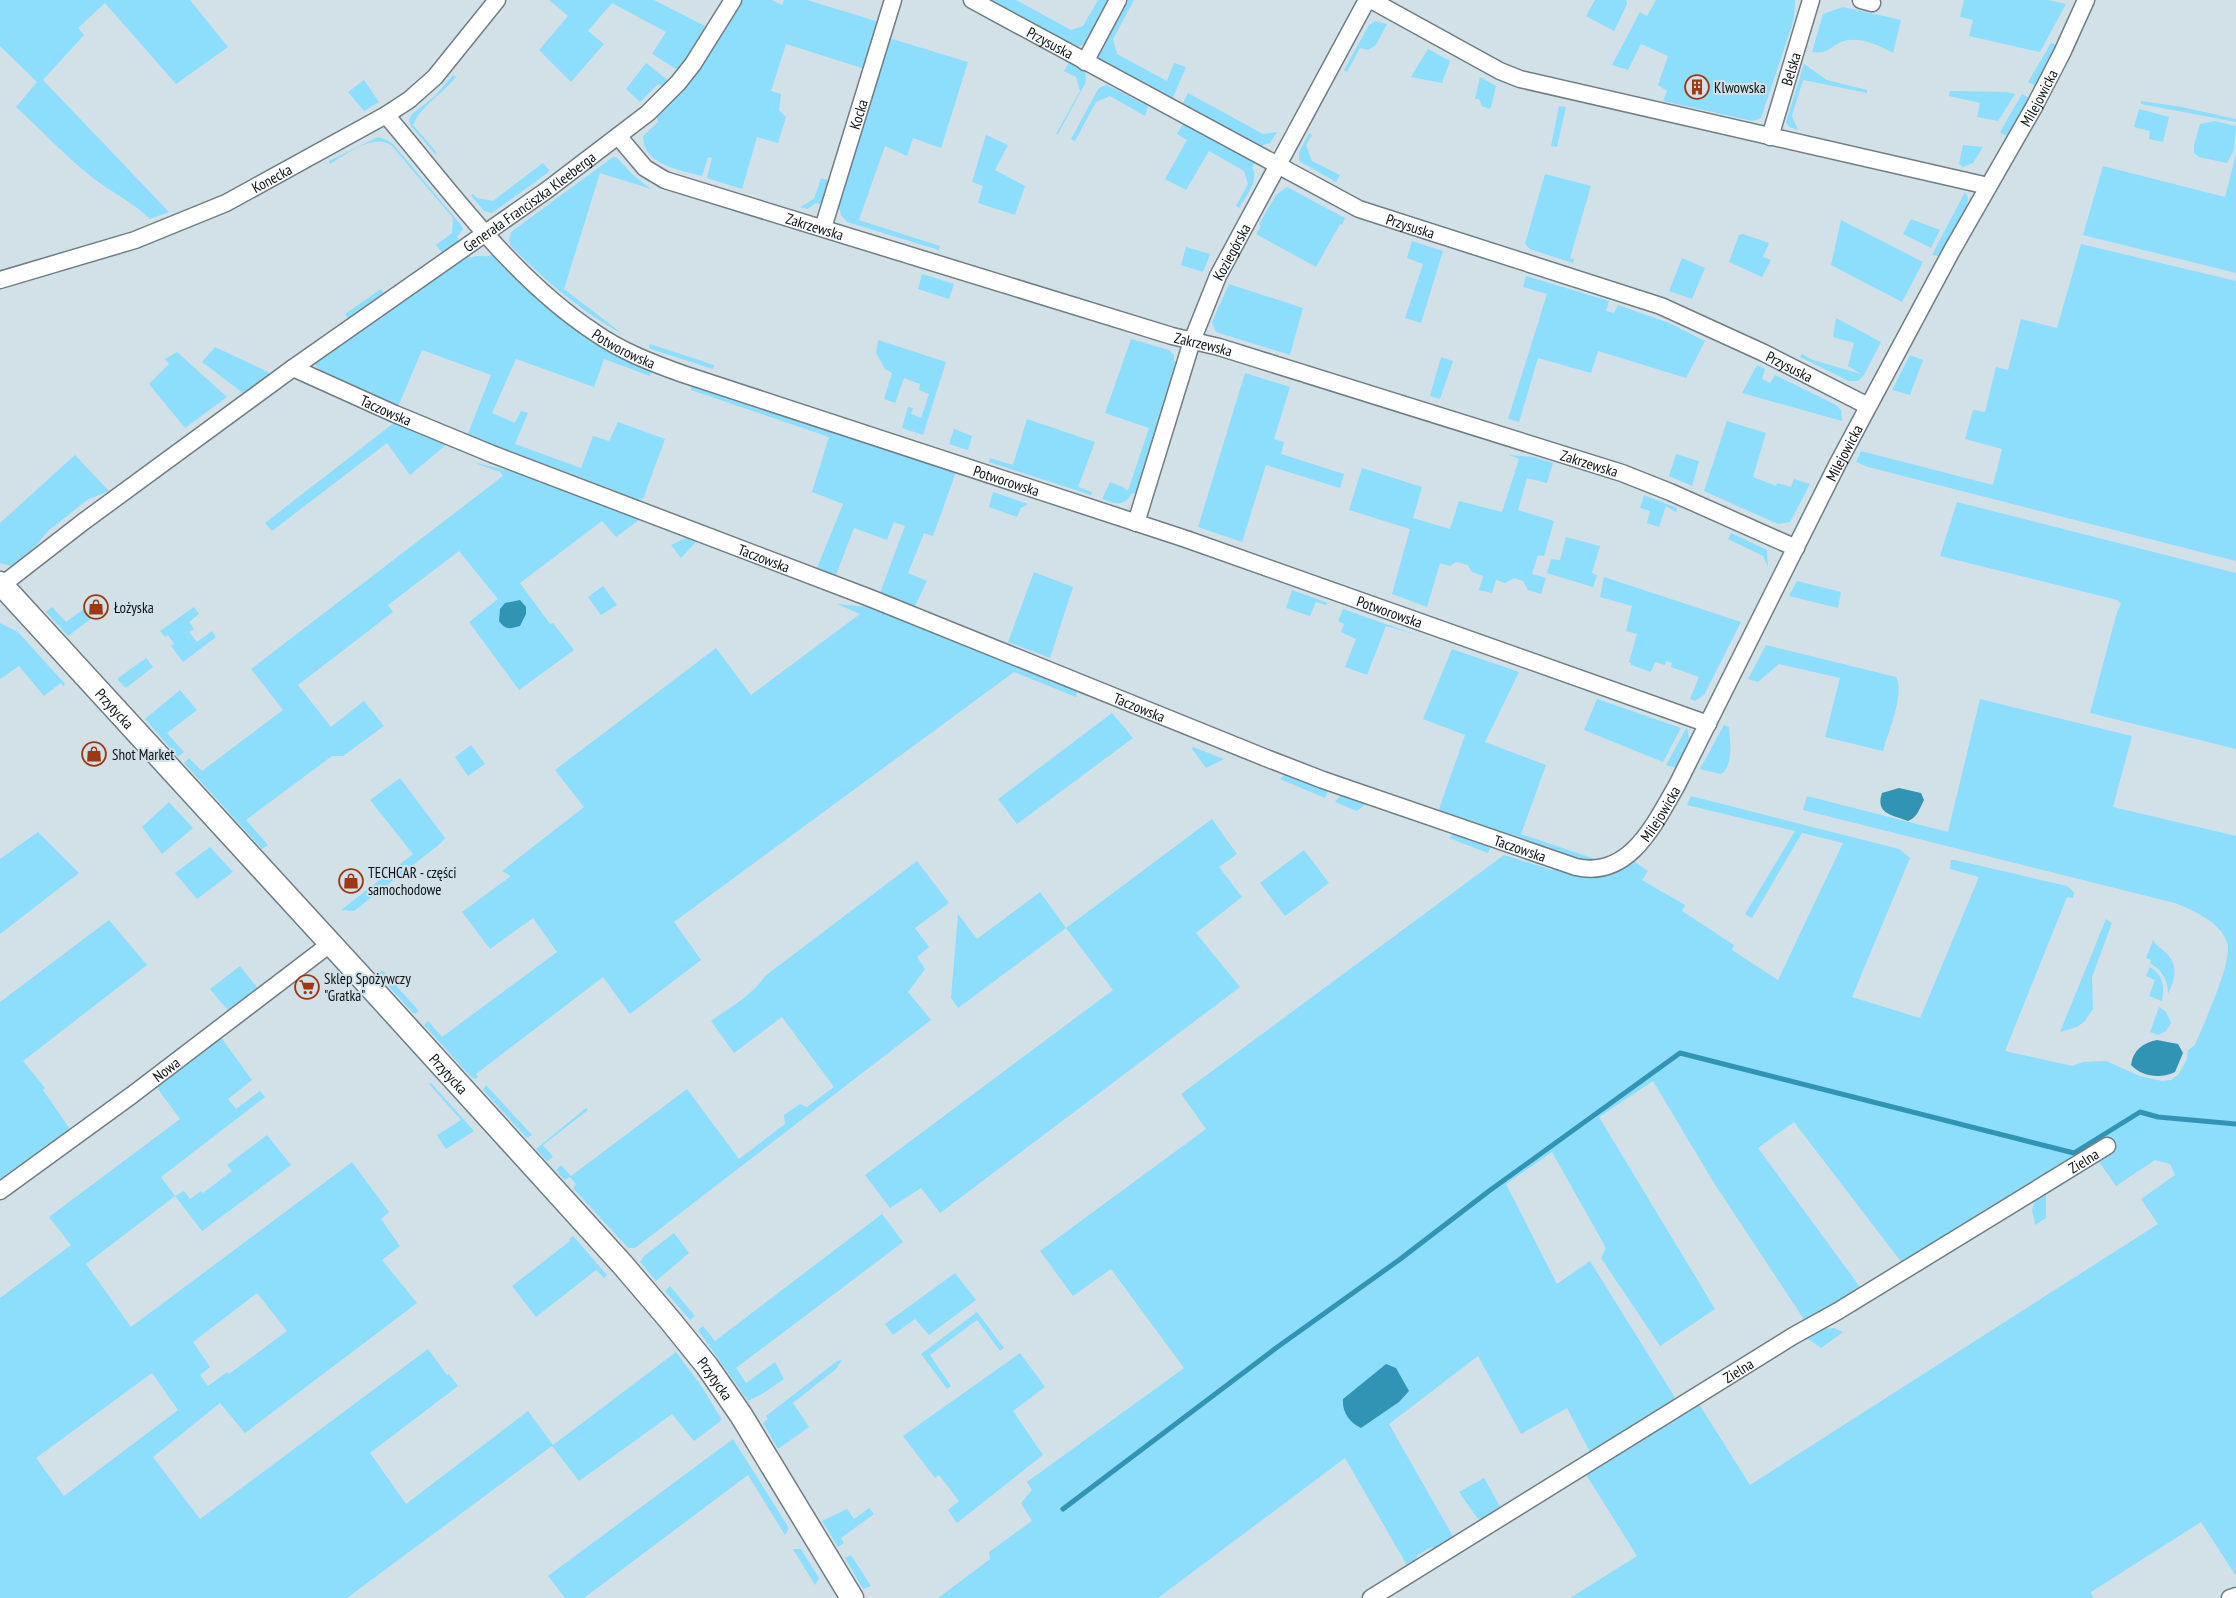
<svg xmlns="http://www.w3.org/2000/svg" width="2236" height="1598" font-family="'PT Sans Narrow',sans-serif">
<rect width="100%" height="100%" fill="#d2e1e7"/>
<path fill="#8dddfd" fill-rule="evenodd" d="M0 0H190L228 47 176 84 105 3 78 28 84 35 43 80 169 212 150 219C133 202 112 193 93 178 66 157 41 130 16 107L37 82 0 46Z
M549 0H654L707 27 690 56 678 70 652 54 666 32 612 3 588 31 604 44 571 82 539 50 568 16Z
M741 0H772L782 5 784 0H807L879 22 865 69 786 44 771 91 781 94 779 110 786 117 778 143 757 137 742 189 707 178 712 158 708 157 702 176C680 170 643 165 643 136L658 122 656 115Z
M986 0H1016L1071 30 1083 26 1098 0H1110L1085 44 1076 48Z
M1128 0H1134L1113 39 1117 54 1167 81 1174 63 1186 67 1171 102 1098 61V54Z
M1595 0H1626L1627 4 1614 31 1586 16Z
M1656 0H1795L1794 19 1761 118 1753 121 1663 101 1667 91 1658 85 1668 56 1641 44 1628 70 1612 65 1640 12 1647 16Z
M1964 0H2048L2066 4 2040 52 1969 36 1973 20 1960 17Z
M1843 7 1901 20 1893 53C1880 45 1857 35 1841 42 1828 48 1829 54 1812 52L1823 14Z
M1375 21 1387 24 1376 45 1368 50 1360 48 1347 72 1344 70 1369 25Z
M889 38 968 62 941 148 913 138 907 156 885 146 859 220 940 246 939 250 847 222 841 215 840 210 836 209Z
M2051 43 2057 45 2037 84 2034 85 2028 82Z
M1428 49 1450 61 1442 83 1411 77Z
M1069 62 1085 72 1086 82 1058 134H1056L1080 91 1076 77 1064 71Z
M646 63 669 81 664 87 658 84 640 102 626 89Z
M1804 64 1827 80 1867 90V93L1803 80 1792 116 1798 130 1789 127 1786 122Z
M453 75 456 77C443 94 421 105 413 125L437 153 435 154 411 126 409 120 412 114 435 96Z
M1480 77 1496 86 1491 107 1489 109 1482 106 1479 99H1475Z
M364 80 379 102 364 111 348 92Z
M1107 85 1148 106 1145 116 1110 96 1096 102 1075 141 1071 139 1097 91 1100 87Z
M1950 91 2007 92 2015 94 1998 121 1977 117 1980 103 1949 96Z
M1188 93 1263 134 1277 132 1270 143 1263 145 1260 150 1181 107Z
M2022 94 2029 98 2009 135H2004L2000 132Z
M2141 101 2182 107 2236 119V122L2141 104Z
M1559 106 1566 107 1557 147 1551 146Z
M2139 109 2169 117 2163 142 2149 139 2150 131 2134 127Z
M2215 121 2236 126 2234 150 2227 163 2199 157 2194 153V145L2200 124Z
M1183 124 1255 163 1252 167C1260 180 1246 196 1239 208L1236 206 1248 184 1244 171 1209 151 1186 190 1165 179 1187 140 1177 134Z
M1309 133 1312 135 1306 145 1312 161 1340 175 1336 182 1299 161V152Z
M986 135 1008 145 995 170 1025 186 1015 215 978 203 983 186 972 182Z
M378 137 387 140 393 144 461 225 463 229 457 237 461 243 444 255 436 245 452 233 453 218 392 146C374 132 347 154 330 164L329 161Z
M1963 145 1983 147 1973 163 1963 167 1959 164Z
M2236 154V273L2083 235 2103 166 2225 197Z
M613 157 617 158 633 175 651 189 600 173 564 289 624 335C581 311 546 282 512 247L509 241 511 232Z
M543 163 550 171 492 213 484 211 471 196 473 194 477 198 493 201Z
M1545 174 1591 186 1570 258 1574 259 1573 263 1530 249 1525 244Z
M821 178 831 181 823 205 816 203 807 209 800 207 814 199Z
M1287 187 1345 218 1342 225 1340 224 1316 267 1256 234 1261 226 1259 224 1276 195Z
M1965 192 1968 198 1967 206 1939 256 1932 255Z
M1911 219 1940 230 1931 248 1903 234Z
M1841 220 1923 262 1902 302 1831 265Z
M1743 234 1769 243 1763 257 1771 260 1762 277 1729 262 1739 235Z
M1412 241 1443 251 1421 323 1405 318 1423 264 1407 258Z
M2081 244 2236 281V561L1868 467 1856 462 1861 451 1993 485 2002 449 1965 439 1973 410 1985 412 1996 367 2008 370 2021 319 2057 328Z
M1186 247 1210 254 1203 272 1181 265Z
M467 254 471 258C479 254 485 258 492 255 523 287 557 320 596 343 614 353 633 361 652 370L650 376 604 359 594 387 516 359 492 413 515 423 521 411 528 413 515 444 581 468 593 436 609 441 618 422 665 439 643 499 637 500 467 436 491 375 422 350 397 409C370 396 333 385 312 362Z
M1682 258 1705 268 1692 299 1669 291Z
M922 274 954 284 949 299 918 289Z
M1526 276 1609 301 1606 311 1614 313 1618 305 1669 323 1705 341 1686 378 1598 351 1591 373 1538 358 1519 422 1508 419 1547 294 1523 287Z
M1229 284 1303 308 1290 355 1216 332 1212 322Z
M381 289 386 296 350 321 345 314Z
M1836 318 1881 342 1864 375 1858 381H1849L1800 357 1802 354 1813 360 1861 374 1848 366 1854 343 1833 337Z
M1131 339 1169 350 1174 355V361L1178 363 1137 494 1132 493C1124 507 1116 504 1102 499L1110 482 1123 487 1128 491 1149 428 1105 413Z
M878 340 946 362 923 435 902 428 908 407 913 408 911 414 921 418 929 394 919 390 920 384 904 378 895 403 884 399 892 373 885 369 876 353Z
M650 344 714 365 713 369 657 351 649 348Z
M215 347 264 370 270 374 243 393 202 362Z
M177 352 227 397 185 428 149 384 169 364 165 359Z
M1910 355 1923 360 1910 395 1892 390Z
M1441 357 1453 361 1440 399 1430 396Z
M1757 365 1765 369 1762 379 1770 383 1775 375 1836 405 1841 410 1842 421 1742 393Z
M1245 373 1290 387 1274 439 1284 442 1281 454 1344 474 1340 488 1266 465 1242 542 1198 527Z
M692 384 956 472 933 536 924 533 908 573 927 581 915 606 880 593 905 526 894 522 887 540 854 528 836 575 817 568 843 504 812 492 829 437 691 390Z
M1027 419 1095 442 1078 487 1092 492 1091 495 989 462 990 458 1013 465Z
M1727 421 1766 433 1753 477 1776 486 1777 483 1791 487 1794 479 1810 484 1790 522 1778 524 1704 491Z
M395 422 447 444 410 475 387 443 272 531 265 523Z
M954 429 972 436 968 450 949 444Z
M1676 454 1699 461 1692 486 1669 476Z
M75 455 109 491 87 500 48 531 35 547 11 566 0 563V523Z
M1509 455 1534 457 1553 463 1547 483 1527 478 1518 510 1554 521 1544 556 1538 555 1532 574 1546 578 1541 594 1528 590 1523 581 1514 578 1505 583 1496 580 1492 593 1479 590 1483 576 1472 572 1468 565 1456 562 1450 566 1440 563 1427 607 1392 594 1410 529 1349 510 1362 468 1422 487 1413 518 1450 529 1459 501 1502 512 1519 459Z
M472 462 519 473 579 494 639 520 616 537 602 521 520 583 550 624 553 623 574 650 519 690 469 622 498 599 459 551 388 605 393 612 298 685 331 727 364 701 384 726 343 756H332L246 820 268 845 262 849 184 763 189 758 202 771 283 710 251 669 503 476 500 472Z
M993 492 1028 504 1021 508 1017 517 989 507Z
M1644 495 1677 508 1676 512 1666 506 1659 527 1647 523 1650 511 1640 508Z
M1957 502 2236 573V749L2090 713 2117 612 2121 604 2117 600 1940 556Z
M1731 533 1767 550 1768 567 1763 556 1728 539Z
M1566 537 1600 546 1592 573 1597 575 1593 587 1547 573 1551 559 1560 560Z
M686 538 696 542 681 558 671 545Z
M1034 572 1073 587 1050 658 1008 642Z
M1604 577 1741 622 1704 695 1695 701 1690 699 1699 677 1671 667 1672 663 1666 661 1665 665 1655 662 1651 672 1631 665V663L1629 662 1637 634 1626 631 1632 606 1600 597Z
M1797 581 1841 592 1838 608 1789 596Z
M603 586 617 605 601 615 588 597Z
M1292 590 1328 603 1326 605 1316 602 1310 616 1286 608Z
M837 604 869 607 1063 684 1077 692 1076 697 1014 672 674 922 701 960 630 1014 603 977 476 1074 478 1077 475 1079 471 1077 424 1025 428 1021 442 1037 557 952 533 918 490 949 462 912 511 876 502 871 584 807 555 770 716 648 751 695 860 614Z
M89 605 96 615 68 636 46 612 52 607 66 622Z
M194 607 199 614 189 622 194 629 189 632 197 642 212 631 216 637 183 662 171 646 174 644 168 635 165 637 160 631Z
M1343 609 1417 635 1386 626 1367 675 1345 667 1356 639 1341 632 1344 624 1338 621Z
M0 623 18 632 65 684 63 686 61 683 44 696 19 666 0 679Z
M1766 645 1896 677C1905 694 1888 733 1883 751L1825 737 1840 678 1779 664 1758 682 1748 679Z
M1452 649 1519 672 1485 742 1546 765 1521 834 1595 859 1584 860 1572 858 1438 812 1465 735 1423 719Z
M146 658 153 667 126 688 117 679Z
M180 690 197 710 167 733 184 752 178 757 145 719Z
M1597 699 1681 728 1663 762 1584 730Z
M1980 699 2132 736 2113 807 2236 836V1576L2201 1522 2091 1592 2093 1598H1570L1637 1556 1585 1473 1699 1404 1750 1485 2158 1224 2141 1199 2175 1175 2170 1164 2155 1160 2116 1186 2099 1162 2046 1195V1218L2035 1225 2032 1210 2037 1196 2117 1146 2113 1138 1986 1209 1907 1262 1902 1263 1794 1122 1758 1148 1863 1291 1807 1324 1714 1183 1653 1081 1599 1117 1715 1309 1660 1346 1601 1258 1606 1248 1552 1152 1506 1184 1557 1284 1590 1261 1674 1396 1676 1402 1592 1456 1567 1408 1521 1434 1478 1356 1389 1424 1455 1540 1437 1550 1432 1547 1417 1555 1416 1562 1408 1567 1345 1458 1158 1598H938L990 1559 989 1552 1032 1521 1021 1503 1032 1490 1027 1482 1184 1368 1111 1269 1073 1296 1040 1251 1206 1129 1181 1094 1504 855 1552 870 1554 868 1612 873 1623 869 1635 862 1648 871 1642 880 1685 905 1682 911 1734 945 1732 950 1778 980 1843 843 1802 833 1752 918 1745 914 1795 831 1687 805 1691 796 1899 849 1910 858 1852 997 1920 1018 1979 877 1950 869 1951 860H1955L2067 886 2074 892 2073 898 2067 897 2005 1051 2072 1066 2083 1062 2106 1061 2140 1076 2162 1081 2171 1080 2178 1075 2187 1059 2188 1050 2195 1045C2203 1025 2234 960 2227 942 2219 921 2194 911 2175 903L1803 810 1807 796 1948 832Z
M1112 713 1133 738 1017 824 998 799Z
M1724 725 1729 727C1730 741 1734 765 1721 774L1700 769Z
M1687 727 1689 739 1676 768 1666 765Z
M471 745 485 764 468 776 455 757Z
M1193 747 1224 759 1206 768 1192 749Z
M1286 773 1326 787 1328 791 1325 798 1280 779Z
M400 778 445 838 441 843 354 911 341 910 413 854 370 800Z
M1341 795 1400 812 1397 816 1367 803 1357 811 1335 802Z
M169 802 193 828 162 854 142 827Z
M1212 819 1237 854 1219 867 1242 897 1196 933 1240 987 940 1213 921 1188 890 1208 865 1175 1113 990 1066 928 958 1008 951 998 958 914 977 939 1040 892 1066 928Z
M38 832 79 873 0 934V859Z
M1454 833 1487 843 1491 847 1488 853 1449 838Z
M210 847 233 872 197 899 175 873Z
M1304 850 1329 883 1285 916 1260 883Z
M917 861 949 903 915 928 929 947 917 957 925 969 908 992 931 1020 635 1248H628L573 1188 576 1184 570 1177 564 1180 556 1170 561 1165 571 1176 687 1089 739 1159 785 1124 784 1115 800 1104 807 1107 834 1087 782 1017 734 1053 711 1021C729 1008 753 995 765 976Z
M2106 919 2112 923 2092 977 2093 1009 2084 1022 2077 1027 2060 1032Z
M109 920 147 965 23 1061 45 1088 43 1090 72 1132 0 1185V1002Z
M2153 940C2157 947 2163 949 2168 955 2179 967 2174 981 2168 994 2168 979 2162 971 2150 963L2151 960 2146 958Z
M240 966 259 990 230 1013 210 989Z
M2150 967C2163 975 2165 986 2162 1001L2149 996 2155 980 2146 976Z
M382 970 419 1011 414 1014 378 975Z
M2159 1007 2166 1012 2171 1023 2166 1031 2158 1035 2150 1032Z
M220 1036 252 1080 228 1099 236 1109 260 1091 265 1097 161 1177 175 1196 184 1191 190 1199 201 1191 203 1193 232 1171 227 1165 267 1135 291 1165 202 1231 175 1196 86 1264 131 1327 352 1162 389 1212 381 1219 400 1246 382 1260 417 1303 245 1433 220 1403 153 1457 200 1519 428 1349 447 1375 449 1374 458 1386 370 1453 406 1504 528 1411 553 1445 676 1352 702 1387 722 1420 694 1441 672 1414 579 1481 552 1446 347 1598H0V1298L71 1245 49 1217 180 1119 155 1085ZM257 1293 287 1331 229 1374 227 1372 208 1386 200 1375 210 1367 193 1342ZM152 1373 178 1410 64 1496 36 1458Z
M431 1083 474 1131 446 1149 437 1135 461 1120 429 1084Z
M486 1085 532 1135 527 1138 483 1090Z
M586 1108 588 1110 543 1145 553 1157 547 1161 536 1149Z
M882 1214 903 1242 736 1368 746 1383 775 1362 784 1379 762 1394 748 1401 698 1330 703 1326 715 1341Z
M674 1233 689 1253 656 1281 640 1262 644 1256Z
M573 1236 607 1275 604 1278 596 1270 536 1317 512 1286 570 1241 569 1239Z
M955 1273 976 1300 929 1335 915 1319 893 1335 885 1324Z
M670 1286 695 1316 690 1320 665 1291Z
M977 1312 1004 1348 1000 1351 977 1320 930 1355 951 1386 947 1389 921 1354Z
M1834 1328 1843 1332 1821 1348 1808 1339 1807 1334 1824 1329Z
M1020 1353 1045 1387 1013 1411 1043 1455 957 1523 948 1510 959 1501 939 1475 935 1478 903 1436Z
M842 1360 836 1369 793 1403 809 1427 778 1449 763 1423 768 1419 766 1416 837 1361Z
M733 1439 789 1528 785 1535 748 1475 584 1598H565L548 1576Z
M1484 1478 1502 1510 1483 1521 1481 1518 1478 1519 1459 1492Z
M869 1508 874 1514 841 1538 844 1543 838 1547 822 1521 847 1509 854 1519Z
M793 1549H801L819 1578 815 1585Z
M851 1555 871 1586 863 1589 845 1558Z"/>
<path fill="#3294b5" d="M520 600 526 607V614L520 626C510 629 505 630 499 621L500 609 505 603Z
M1899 788 1921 793 1924 800C1920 808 1917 818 1908 821 1892 815 1875 814 1882 793Z
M2157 1040 2178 1044 2183 1053 2175 1072C2161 1079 2142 1077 2131 1065 2133 1050 2143 1043 2157 1040Z
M1386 1364 1396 1368 1409 1391 1399 1402 1361 1428C1349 1422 1342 1412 1343 1399Z"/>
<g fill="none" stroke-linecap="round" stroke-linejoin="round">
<path stroke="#3294b5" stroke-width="5" d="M1063 1509 1276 1348 1399 1260 1489 1191 1680 1053 2074 1153 2140 1112 2158 1117 2236 1124"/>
<g stroke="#707d83" stroke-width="19">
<g id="minor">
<path id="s1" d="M972 0 1359 209 1661 306 1764 353 1868 406"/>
<path d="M1371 0 1500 71 1520 79 1988 186"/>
<path d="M1861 0 1872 3"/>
<path d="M1085 62 1118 0"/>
<path id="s2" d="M386 115C450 190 511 277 594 332 621 351 652 363 683 374L1186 539 1708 724"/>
<path id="s3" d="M618 136 645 168 665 180 1172 336 1219 347 1622 473 1670 492 1796 548"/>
<path id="s4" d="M1770 137 1811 0"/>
<path id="s5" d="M823 228 893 0"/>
<path id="s6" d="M0 280 135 240 226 203 386 115 409 100 435 77 497 0"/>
<path id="s7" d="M293 368 395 414 492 454 870 598 1266 758 1323 780 1576 867C1629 879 1654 825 1677 785L1837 465 1951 252 2034 107 2062 53 2086 0"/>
<path id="s8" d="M1136 523 1192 341 1218 276 1367 0"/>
<path id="s9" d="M2 585 83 522 293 368 547 190 648 113 678 83 693 64 733 0"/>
<path id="s10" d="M0 1191 132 1095 330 944"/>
<path id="s11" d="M1371 1598 1793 1336 1838 1311 2107 1146"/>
<path d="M2230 1598 2236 1596"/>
</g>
</g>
<g stroke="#707d83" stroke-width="25">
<g id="secondary">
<path id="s12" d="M0 583 364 980 622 1264 669 1319 707 1366 741 1415 852 1598"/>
</g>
</g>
<use href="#minor" stroke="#fff" stroke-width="16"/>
<use href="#secondary" stroke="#fff" stroke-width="22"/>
</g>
<defs>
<g id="building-ring" transform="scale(1.25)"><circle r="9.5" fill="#d2e1e7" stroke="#9e3813" stroke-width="1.5"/><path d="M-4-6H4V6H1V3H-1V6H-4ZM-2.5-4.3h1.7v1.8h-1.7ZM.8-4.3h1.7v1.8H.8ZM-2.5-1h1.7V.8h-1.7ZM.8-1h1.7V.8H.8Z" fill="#9e3813"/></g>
<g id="shop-ring" transform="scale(1.25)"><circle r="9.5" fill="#d2e1e7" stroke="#9e3813" stroke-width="1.5"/><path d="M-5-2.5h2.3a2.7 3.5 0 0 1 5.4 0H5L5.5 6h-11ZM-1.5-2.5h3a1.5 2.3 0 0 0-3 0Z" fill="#9e3813"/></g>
<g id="supermarket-ring" transform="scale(1.25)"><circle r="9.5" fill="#d2e1e7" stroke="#9e3813" stroke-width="1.5"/><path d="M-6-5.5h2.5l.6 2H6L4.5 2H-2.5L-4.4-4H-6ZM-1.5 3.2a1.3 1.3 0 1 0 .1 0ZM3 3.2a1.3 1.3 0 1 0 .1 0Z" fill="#9e3813"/></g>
</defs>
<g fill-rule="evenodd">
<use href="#building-ring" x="1697" y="87"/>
<use href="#shop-ring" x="96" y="607"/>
<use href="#shop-ring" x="94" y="754"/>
<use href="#shop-ring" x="351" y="881"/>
<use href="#supermarket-ring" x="307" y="987"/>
</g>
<g text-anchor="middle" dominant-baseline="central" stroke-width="4" stroke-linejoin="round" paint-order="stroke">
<g font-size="15" fill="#0c1113" stroke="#d2e1e7">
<text stroke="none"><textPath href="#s1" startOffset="89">Przysuska</textPath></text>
<text stroke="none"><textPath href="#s4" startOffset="71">Belska</textPath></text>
<text stroke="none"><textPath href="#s7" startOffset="2295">Milejowicka</textPath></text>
<text stroke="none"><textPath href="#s5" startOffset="119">Kocka</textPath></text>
<text stroke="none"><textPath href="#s6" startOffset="291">Konecka</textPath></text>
<text stroke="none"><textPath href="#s9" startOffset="652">Generała Franciszka Kleeberga</textPath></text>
<text stroke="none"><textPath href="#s3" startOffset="222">Zakrzewska</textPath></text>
<text stroke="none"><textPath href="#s1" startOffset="494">Przysuska</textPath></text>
<text stroke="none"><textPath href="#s8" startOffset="288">Koziegórska</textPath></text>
<text stroke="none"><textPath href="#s3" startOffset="628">Zakrzewska</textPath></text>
<text stroke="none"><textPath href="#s2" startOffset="336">Potworowska</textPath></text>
<text stroke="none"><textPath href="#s1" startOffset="899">Przysuska</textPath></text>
<text stroke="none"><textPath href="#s7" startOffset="102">Taczowska</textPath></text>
<text stroke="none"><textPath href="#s7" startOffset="1890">Milejowicka</textPath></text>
<text stroke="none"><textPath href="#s3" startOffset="1032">Zakrzewska</textPath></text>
<text stroke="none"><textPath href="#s2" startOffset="741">Potworowska</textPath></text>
<text stroke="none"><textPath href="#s7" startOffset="508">Taczowska</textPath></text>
<text stroke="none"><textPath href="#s2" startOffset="1146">Potworowska</textPath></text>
<text stroke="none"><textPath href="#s12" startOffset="170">Przytycka</textPath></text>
<text stroke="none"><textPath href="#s7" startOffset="912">Taczowska</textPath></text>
<text stroke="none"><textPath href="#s7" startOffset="1485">Milejowicka</textPath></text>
<text stroke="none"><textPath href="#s7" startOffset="1318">Taczowska</textPath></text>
<text stroke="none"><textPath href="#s10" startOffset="206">Nowa</textPath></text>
<text stroke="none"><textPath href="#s12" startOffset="665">Przytycka</textPath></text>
<text stroke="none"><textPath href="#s11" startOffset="836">Zielna</textPath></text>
<text stroke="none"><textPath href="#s11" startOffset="432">Zielna</textPath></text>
<text stroke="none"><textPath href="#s12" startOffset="1070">Przytycka</textPath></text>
</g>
<g font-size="15" fill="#0c1113" stroke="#d2e1e7" text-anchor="start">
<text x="1714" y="87">Klwowska</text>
<text x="114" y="607">Łożyska</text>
<text x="112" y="754">Shot Market</text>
<text x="368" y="872">TECHCAR - części<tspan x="368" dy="17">samochodowe</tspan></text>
<text x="324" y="978">Sklep Spożywczy<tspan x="324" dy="17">"Gratka"</tspan></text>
</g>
</g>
</svg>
